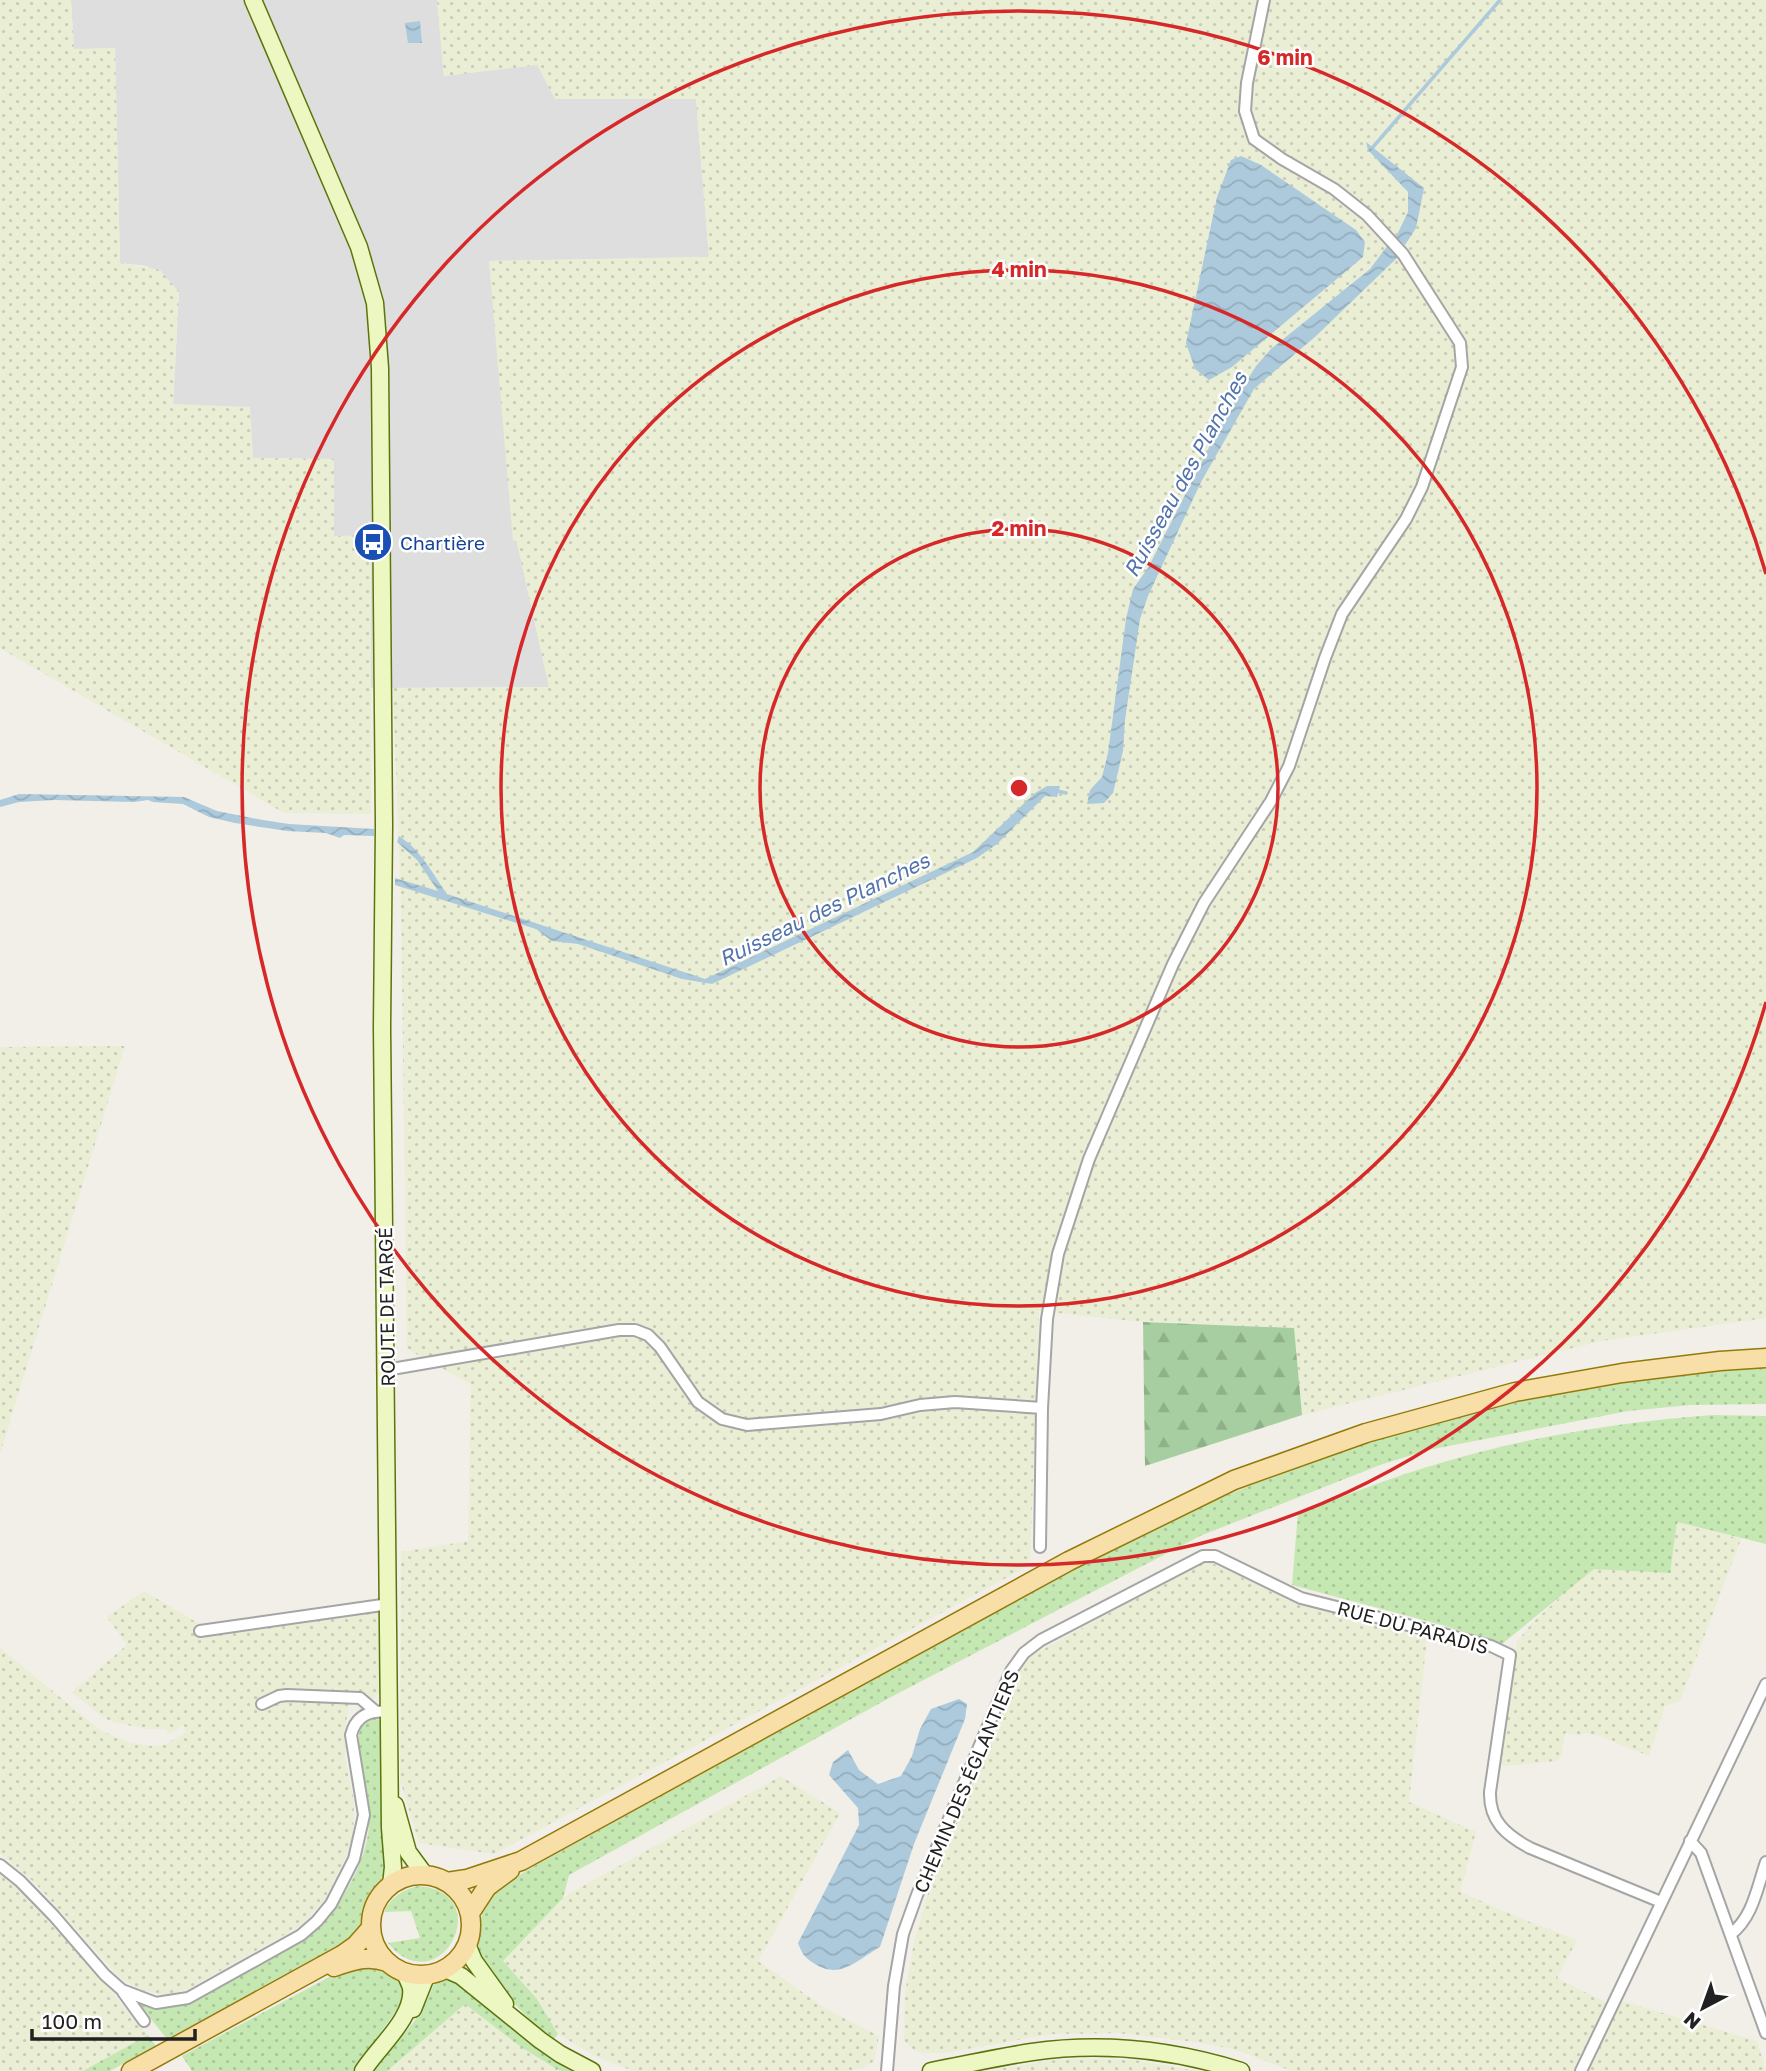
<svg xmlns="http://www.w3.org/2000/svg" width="1766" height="2071" font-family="'Golos Text',sans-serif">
<defs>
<pattern id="farmland-dots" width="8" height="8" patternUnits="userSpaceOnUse" patternTransform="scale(1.75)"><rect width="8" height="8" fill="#e9eed5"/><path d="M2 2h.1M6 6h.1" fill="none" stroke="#c8ccb7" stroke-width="1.8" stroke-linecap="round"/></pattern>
<pattern id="grass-dots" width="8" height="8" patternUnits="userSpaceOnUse" patternTransform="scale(1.75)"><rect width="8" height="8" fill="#c5e7b2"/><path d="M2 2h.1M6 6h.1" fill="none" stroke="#a9c699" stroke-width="1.8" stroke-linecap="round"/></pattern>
<pattern id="forest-firs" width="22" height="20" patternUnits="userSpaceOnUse" patternTransform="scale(1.75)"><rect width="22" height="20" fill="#a7cea0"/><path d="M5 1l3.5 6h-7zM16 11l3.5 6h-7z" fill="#8fb18a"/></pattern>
<pattern id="water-waves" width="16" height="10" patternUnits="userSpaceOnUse" patternTransform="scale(1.75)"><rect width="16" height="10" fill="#accadc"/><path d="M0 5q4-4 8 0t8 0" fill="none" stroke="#94adbc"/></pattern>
</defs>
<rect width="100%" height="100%" fill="#f1efe8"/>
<path fill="#dfdede" d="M71 0H437L444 76 538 64 555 99 696 98 709 257 490 261 517 542 549 687 371 688V536H334L333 459 252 458 173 404 179 292 147 266 120 263 115 48 74 50Z"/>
<path fill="url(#farmland-dots)" d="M0 0H71L74 49 115 48 120 263 160 270 179 292 173 404 250 407 253 458 334 459V536L371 535V814L284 813 0 648Z
M437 0H1766V1318L1601 1341 1302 1415 1293 1328 1143 1322 1039 1311 1030 1565 494 1854 419 1843 400 1780 401 1552 468 1541 471 1384 407 1349 401 904 393 688 549 687 517 542 513 541 489 261 709 257 696 99H555L537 65 444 76Z
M125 1046 0 1454V1047Z
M1676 1522 1741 1539 1680 1701 1665 1706 1649 1756 1600 1736 1585 1733 1580 1736 1565 1733 1561 1756 1557 1761 1504 1766 1500 1763 1517 1642 1531 1624 1587 1573Z
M1206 1560 1282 1597 1427 1639 1409 1802 1476 1832 1460 1892 1522 1919 1577 1940 1557 1978 1609 2004 1576 2071H1292L1236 2050 1203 2043 1118 2033 1051 2034 945 2053H923L914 2050 904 2041 905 1993 914 1942 929 1890 1022 1661Z
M144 1591 201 1625 377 1600 380 1617 379 1693 368 1703 349 1705 346 1723 345 1760 354 1800 353 1836 344 1861 325 1899 302 1925 284 1935 188 1989 165 1995 141 1990 120 1978 36 1884 0 1853V1648L100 1730 128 1742 149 1746 164 1745 185 1733 184 1725 169 1734 166 1729H147L113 1722 104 1718 72 1692 127 1645 107 1617Z
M781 1776 840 1813 758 1961 826 2009 879 2036 874 2061 863 2068 849 2071H633L593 2055 558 2034 537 1999 503 1961 563 1898 576 1890Z
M0 1874 17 1888 64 1936 148 2035 83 2071H0Z
M1619 2000 1757 2041 1766 2071H1586Z
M465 2004 521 2047 561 2071H387Z
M1095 2059 1134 2060 1197 2071H985L1055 2060Z"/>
<path fill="url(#grass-dots)" d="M1766 1367V1404L1691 1405 1628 1411 1428 1450 1380 1465 1200 1536 891 1697 569 1875 563 1898 503 1961 537 1999 558 2034 554 2039 531 2021 510 1999 479 1955 477 1945 483 1907 488 1898 495 1890 536 1865 1086 1563C1190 1509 1297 1461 1410 1429 1526 1395 1646 1377 1766 1367Z
M1712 1415 1766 1416V1544L1677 1522 1670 1573 1594 1569 1502 1644 1442 1625 1292 1585 1298 1513C1347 1495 1395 1476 1444 1462 1531 1436 1623 1422 1712 1415Z
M368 1719H378L382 1723 386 1866 385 1873 366 1902 360 1926 352 1938 344 1944 167 2039 138 2003 150 2007 170 2008 192 2003 306 1938C335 1917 363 1869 368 1834 370 1820 369 1804 367 1791 363 1770 348 1735 368 1719Z
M418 1886C499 1891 440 2006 388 1943L420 1938 411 1911 384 1912C391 1897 402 1890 418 1886Z
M378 1966C393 1974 406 1981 404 2000L353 2071H192L182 2056 333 1975 352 1968Z
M448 1979C471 1988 490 2010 508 2026 530 2043 553 2057 577 2071H561L555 2068 521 2047 465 2004 387 2071H373L421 2013 435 1982Z
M148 2035 156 2046 110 2071H83Z"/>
<path fill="url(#forest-firs)" d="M1143 1322 1294 1328 1302 1415 1145 1466Z"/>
<path fill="url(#water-waves)" d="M420 21 422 43H408L405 23Z
M1366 142 1424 188 1416 228 1405 245 1396 237 1408 212V192L1368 150Z
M1241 156 1261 165 1356 230 1365 242 1363 257 1232 367 1209 380 1195 369 1186 343 1217 197 1231 160Z
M1388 245 1398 257 1316 336 1254 389 1201 482 1148 596 1140 619 1125 720 1123 751 1113 793 1104 803 1087 804 1090 790 1102 777 1108 753 1126 619 1133 589 1148 568 1225 416 1256 366 1271 349 1370 269Z
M1047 786H1060L1057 797 1045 796 997 844 977 858 712 984 682 979 578 944 552 941 536 929 395 885V878L438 891 417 860 397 842 399 836C422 851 432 873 447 894L705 979 973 852 1035 793Z
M19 794 184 797 217 811 263 820 289 824 374 829V836L344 835 340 838 326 833 287 831 235 823 209 817 183 804 153 802 148 800 134 802 54 800 19 802 0 807V800Z
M959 1699 967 1704 965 1719 914 1844 880 1947C857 1960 840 1980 815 1964 805 1958 802 1954 798 1943L859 1825 858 1808 829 1775 833 1762 848 1750 859 1770 878 1784 901 1776 912 1756 920 1729 931 1709Z"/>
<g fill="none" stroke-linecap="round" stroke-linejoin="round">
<path stroke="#accadc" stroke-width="3.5" d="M1373 147 1500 0
M1057 791 1066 793"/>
<g stroke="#a5a5a5" stroke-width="14">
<path id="street" d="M386 1370 619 1330H635L648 1335 660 1347 698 1402 722 1419 747 1425 881 1414 920 1405 955 1402 1042 1408
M1040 1547 1042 1408 1047 1319 1058 1254 1089 1159 1173 964 1204 903 1271 801 1289 766 1325 658 1342 614 1406 519 1422 487 1462 367 1460 343 1403 254 1367 215 1334 189 1282 159 1254 139 1245 111 1247 83 1264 0
M200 1631 389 1604
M262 1704 279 1696 287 1695 360 1698 374 1710
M1690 1841 1701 1853 1766 2033
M0 1865 20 1881 54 1916 105 1975 122 1990 156 2003 188 1998 301 1935 317 1921 331 1904 354 1859 364 1815 351 1735C356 1715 370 1710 389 1712
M1731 1934C1753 1917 1757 1888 1766 1862
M123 1992 144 2021
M887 2071 894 1986 903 1934 917 1895 1011 1671 1024 1653 1041 1640 1203 1556H1215L1301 1598 1491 1646 1510 1655 1490 1792C1489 1821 1506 1835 1530 1848L1661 1902
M1581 2071 1766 1684"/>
</g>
<g stroke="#5b750b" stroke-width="19">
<path id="secondary" d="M253 0 359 247 375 303 380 368 384 825 382 1028 390 1828 393 1867 391 1885
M395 1805 408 1852 425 1875
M467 1944 474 1961 505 2004
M445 1969 461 1976 540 2040 560 2054 592 2071
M413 2009 427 1974
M363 2071C377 2048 415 2017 411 1988 410 1983 406 1977 405 1972
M931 2071C964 2065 998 2057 1032 2052 1102 2042 1174 2050 1241 2071"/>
</g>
<g stroke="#957909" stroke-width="21">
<path id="primary" d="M371 1925a50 50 0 1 1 100 0a50 50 0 1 1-100 0Z
M447 1882 467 1879 521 1861 1069 1561 1234 1480 1366 1433 1515 1392 1622 1373 1720 1361 1766 1358
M470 1913 487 1887 510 1870
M334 1967C353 1960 368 1955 387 1962
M131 2071 342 1955 356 1945 371 1928"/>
</g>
<use href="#street" stroke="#fff" stroke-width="10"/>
<use href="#secondary" stroke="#edf7c1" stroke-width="16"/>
<use href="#primary" stroke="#f7dfa7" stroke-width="18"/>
</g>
<g fill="none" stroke="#d62828" stroke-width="3.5">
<circle cx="1019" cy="788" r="259"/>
<circle cx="1019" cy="788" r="518"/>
<path d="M1766 1002A777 777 0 1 1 1766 574"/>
</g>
<defs>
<g id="bus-disc" transform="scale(2.0125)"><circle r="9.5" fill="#1a4fb4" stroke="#fff"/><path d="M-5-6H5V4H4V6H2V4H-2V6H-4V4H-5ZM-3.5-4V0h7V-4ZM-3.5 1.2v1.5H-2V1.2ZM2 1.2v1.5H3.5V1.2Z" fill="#fff"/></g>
</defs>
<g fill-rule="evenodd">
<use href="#bus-disc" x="373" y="542"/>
</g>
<g text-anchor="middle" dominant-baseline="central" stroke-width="5" stroke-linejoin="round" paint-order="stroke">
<g font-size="19" fill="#164399" stroke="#fff" text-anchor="start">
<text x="400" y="542">Chartière</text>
</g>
<g font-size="19" fill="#212121" stroke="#fff">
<text transform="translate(386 1307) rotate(-91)">ROUTE DE TARGÉ</text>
<text transform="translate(1413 1627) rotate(15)">RUE DU PARADIS</text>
<text transform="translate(966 1781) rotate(-67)">CHEMIN DES ÉGLANTIERS</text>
</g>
<g font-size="21" font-style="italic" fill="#5273ac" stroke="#fff">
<text transform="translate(1185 474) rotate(-61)">Ruisseau des Planches</text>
<text transform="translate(824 909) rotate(-26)">Ruisseau des Planches</text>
</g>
</g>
<circle cx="1019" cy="788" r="10" fill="#d62828" stroke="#fff" stroke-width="3.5"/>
<g font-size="21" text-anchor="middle" font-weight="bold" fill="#d62828" stroke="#fff" stroke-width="5" stroke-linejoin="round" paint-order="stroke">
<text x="1285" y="65">6 min</text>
<text x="1019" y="277">4 min</text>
<text x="1019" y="536">2 min</text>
</g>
<g transform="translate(1703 2008) rotate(221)" stroke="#ffffff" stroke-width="5" paint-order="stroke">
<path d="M0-5L12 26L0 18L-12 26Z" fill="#212121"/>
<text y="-10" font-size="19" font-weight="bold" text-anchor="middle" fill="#212121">N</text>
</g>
<path d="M32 2029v10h163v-10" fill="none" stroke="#212121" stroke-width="3.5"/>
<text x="42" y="2029" font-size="21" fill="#212121" stroke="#ffffff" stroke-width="5" paint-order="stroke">100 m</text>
</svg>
